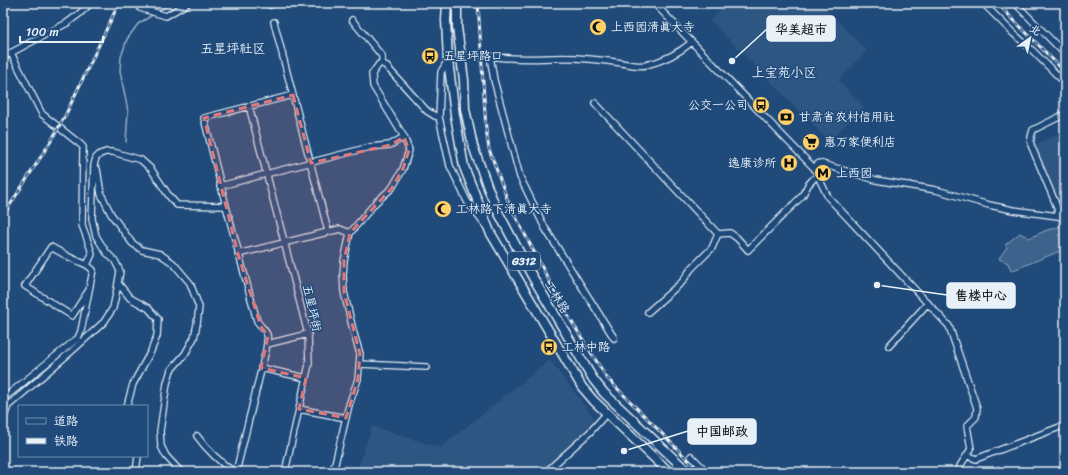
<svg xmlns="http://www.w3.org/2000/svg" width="1068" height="475" font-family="Sriracha,'LXGW WenKai TC',sans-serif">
<rect width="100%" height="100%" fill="#1f4a7a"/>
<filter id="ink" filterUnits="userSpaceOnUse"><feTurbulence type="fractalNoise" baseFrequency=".025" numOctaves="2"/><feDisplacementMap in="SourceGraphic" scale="8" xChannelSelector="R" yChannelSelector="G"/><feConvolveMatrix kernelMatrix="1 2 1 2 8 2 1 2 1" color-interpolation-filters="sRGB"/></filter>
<g filter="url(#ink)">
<path fill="#2e5683" d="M727 3H820L867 51 838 80 864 107 829 141 710 20Z
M1065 131V199L1057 203 1035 145Z
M550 360 594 418 577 442 540 472H357L372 426 440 448Z"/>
<path fill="#3c628c" stroke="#92aac2" d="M1059 220 1065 221V249L1011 271 1008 263 999 259 1007 247 1005 245 1020 233 1029 238 1047 230 1059 227Z"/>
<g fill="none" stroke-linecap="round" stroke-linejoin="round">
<path stroke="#9ab0c7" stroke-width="1.5" d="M157 12 172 3
M126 142 128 111 120 71 121 57 127 39 138 24 154 14"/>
<g stroke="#e8f1f8" stroke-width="8">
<path id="minor" d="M142 3 140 8 166 16 188 3
M268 3 270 5 277 3
M654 3 814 168 828 197 949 326 977 408 976 417 967 426 971 449 960 466V472
M983 3 1013 33 1032 50 1065 83
M1015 3 1065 54
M352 20 382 56V63
M274 22 328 231
M11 53 42 114 80 144 83 147 82 225 90 247 92 254 87 265
M3 57 67 23 79 14 91 3
M448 60 441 72 439 117 450 166 467 201 485 225
M382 63 386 66 427 111 435 116 439 117
M595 103 718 234 712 248 691 269 682 282 648 312
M249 106 308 334 309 364 285 472
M814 168 819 163 876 180 936 190 989 205 1013 210 1065 217
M97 169 101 194 111 214 132 243 142 250 160 254 173 263 190 283 199 307 197 324 194 338 185 354 171 370 167 383 160 431 161 446 166 456 179 470
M220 186 370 147 390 145 404 137
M1060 217 1055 202 1031 145C1030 139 1031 135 1033 130L1065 114
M718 234 730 233 737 238 748 250 802 196 808 185 817 175
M238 254 340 229 350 233
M118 283 130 298 148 308 158 319 157 336 151 351 133 384 127 406
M614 338 545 228 520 177 494 80 490 56C518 61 547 57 576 58 589 59 602 60 615 62 625 63 636 67 646 65 663 61 679 53 692 42
M267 344 308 334
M889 346 928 303
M359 364 426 367
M261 368 306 378
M3 400 4 398 78 338 81 331 93 270 87 265 69 257 51 247 25 286 72 316 89 290
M299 409 346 418
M3 420 8 406 73 350 104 322 113 308 117 289 120 271 115 261 106 252 96 236 92 219 94 165 96 158 100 154 106 152H113L141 160 151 169 169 196 177 205 226 206
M197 436C207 450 220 462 234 472
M967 455 976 459 1065 425
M691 456 707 472
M136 472 138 456
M236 472 266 350C269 330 268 336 257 321L226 206 204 118 293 95
M333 472 349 405 358 379 360 354 354 334 344 292 343 275 344 261 350 233 376 202 392 188 403 169 409 150 404 137 373 86 372 74 379 64 382 63
M546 472 590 432 606 414
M995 472 998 470"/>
</g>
<g stroke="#e8f1f8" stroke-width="11">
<path id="highway" d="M447 3 446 20 448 60 455 115 464 167 490 232 582 387 594 401 669 472
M457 3V27L464 80 465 109 473 146 488 188 496 208 532 276 593 379 604 393 688 472"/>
</g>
<use href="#minor" stroke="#1f4a7a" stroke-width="5.5"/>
<use href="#highway" stroke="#1f4a7a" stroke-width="8"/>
<g stroke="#e8f1f8" stroke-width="3">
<path id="rail" d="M478 3 486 129 489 149 509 204 565 311 607 378 700 472
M997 3 1065 72
M3 216 51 141 65 116 119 3"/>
</g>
<use href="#rail" stroke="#1f4a7a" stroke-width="1.5" stroke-dasharray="4.5" stroke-linecap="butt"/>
</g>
</g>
<path fill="#dd787b" fill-opacity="0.2" stroke="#dd787b" stroke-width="3" stroke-dasharray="8 5" stroke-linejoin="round" d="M293 95 311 163 390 145 404 137 409 150 403 169 392 188 350 233 344 261V292L360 354 358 379 346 418 299 409 306 378 261 368 268 336 261 327 238 254 204 118Z"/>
<defs>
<g id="mosque-disc" transform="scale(0.9)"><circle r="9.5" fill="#ffd166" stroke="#1f4a7a"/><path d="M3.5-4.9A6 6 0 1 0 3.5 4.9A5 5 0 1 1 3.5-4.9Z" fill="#111"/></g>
<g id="bus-disc" transform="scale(0.9)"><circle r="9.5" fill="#ffd166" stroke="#1f4a7a"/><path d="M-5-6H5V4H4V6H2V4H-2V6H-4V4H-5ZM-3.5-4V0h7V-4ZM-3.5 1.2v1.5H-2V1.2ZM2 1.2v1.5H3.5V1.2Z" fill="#111"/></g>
<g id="bank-disc" transform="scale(0.9)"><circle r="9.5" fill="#ffd166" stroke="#1f4a7a"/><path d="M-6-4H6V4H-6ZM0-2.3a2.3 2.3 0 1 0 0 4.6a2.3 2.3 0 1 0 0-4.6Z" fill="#111"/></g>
<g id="supermarket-disc" transform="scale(0.9)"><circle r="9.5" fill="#ffd166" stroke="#1f4a7a"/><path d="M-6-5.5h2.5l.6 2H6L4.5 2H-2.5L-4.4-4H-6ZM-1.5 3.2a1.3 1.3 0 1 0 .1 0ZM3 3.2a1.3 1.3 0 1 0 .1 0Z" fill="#111"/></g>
<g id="hospital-disc" transform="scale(0.9)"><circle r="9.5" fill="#ffd166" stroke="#1f4a7a"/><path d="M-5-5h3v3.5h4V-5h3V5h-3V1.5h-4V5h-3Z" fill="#111"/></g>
<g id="metro-disc" transform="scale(0.9)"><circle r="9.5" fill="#ffd166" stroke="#1f4a7a"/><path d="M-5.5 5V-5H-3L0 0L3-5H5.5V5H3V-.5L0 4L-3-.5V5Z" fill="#111"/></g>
</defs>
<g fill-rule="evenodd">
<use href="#mosque-disc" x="598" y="27"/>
<use href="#bus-disc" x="430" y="56"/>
<use href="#bus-disc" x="761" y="105"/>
<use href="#bank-disc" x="786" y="117"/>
<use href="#supermarket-disc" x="811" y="142"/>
<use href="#hospital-disc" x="789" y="163"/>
<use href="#metro-disc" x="823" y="173"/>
<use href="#mosque-disc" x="443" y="209"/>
<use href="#bus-disc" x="549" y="347"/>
</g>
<g text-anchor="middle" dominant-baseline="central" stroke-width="3" stroke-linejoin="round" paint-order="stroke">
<rect fill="#1f4a7a" stroke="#acbfd2" stroke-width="1" x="508" y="252" width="32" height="18" rx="3"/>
<g font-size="11" font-weight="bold" fill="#e8f1f8">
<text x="524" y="261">G312</text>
</g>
<g font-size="12" fill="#e8f1f8" stroke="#1f4a7a" text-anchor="start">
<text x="611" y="27">上西园清真大寺</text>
<text x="443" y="56">五星坪路口</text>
<text x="748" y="105" text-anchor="end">公交一公司</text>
<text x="799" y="117">甘肃省农村信用社</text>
<text x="824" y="142">惠万家便利店</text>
<text x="776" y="163" text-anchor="end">逸康诊所</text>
<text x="836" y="173">上西园</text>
<text x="456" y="209">工林路下清真大寺</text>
<text x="562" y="347">工林中路</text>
</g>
<g font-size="12" fill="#e8f1f8" stroke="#1f4a7a">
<text transform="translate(557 297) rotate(59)">工林路</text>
<text transform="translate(312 308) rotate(77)">五星坪街</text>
</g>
<g font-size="13" fill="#e8f1f8" stroke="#1f4a7a">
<text x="233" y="48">五星坪社区</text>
<text x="784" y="72">上宝苑小区</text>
</g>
</g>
<path fill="none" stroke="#e8f1f8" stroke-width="1.5" d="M732 61L767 29M877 285L947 295M624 451L688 431"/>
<g fill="#e8f1f8" stroke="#1f4a7a" stroke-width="1.5">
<circle cx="732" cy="61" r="4"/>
<circle cx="877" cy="285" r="4"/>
<circle cx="624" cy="451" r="4"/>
</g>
<g fill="#e8f1f8" stroke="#e8f1f8" stroke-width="1.5">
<rect x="767" y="16" width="68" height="25" rx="4"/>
<rect x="947" y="283" width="68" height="25" rx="4"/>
<rect x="688" y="419" width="68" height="25" rx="4"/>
</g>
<g font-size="13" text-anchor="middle" font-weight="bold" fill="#111">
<text x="801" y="34">华美超市</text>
<text x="981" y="300">售楼中心</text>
<text x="722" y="436">中国邮政</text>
</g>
<rect width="1068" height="475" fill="none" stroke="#1f4a7a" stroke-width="16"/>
<rect x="8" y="8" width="1052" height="459" fill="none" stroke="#e8f1f8" stroke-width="1.5" filter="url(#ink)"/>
<rect x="18" y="405" width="130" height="52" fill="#1f4a7a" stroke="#6f8dac"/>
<rect x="26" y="418" width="20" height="6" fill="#1f4a7a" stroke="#6f8dac"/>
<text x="54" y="425" font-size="12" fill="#e8f1f8">道路</text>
<rect x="26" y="438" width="20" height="6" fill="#e8f1f8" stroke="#6f8dac"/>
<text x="54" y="445" font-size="12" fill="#e8f1f8">铁路</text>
<g transform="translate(1030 38) rotate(33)" stroke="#1f4a7a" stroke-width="3" paint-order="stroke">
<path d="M0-3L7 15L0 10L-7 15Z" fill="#e8f1f8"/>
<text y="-6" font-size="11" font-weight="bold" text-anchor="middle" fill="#e8f1f8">北</text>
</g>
<path d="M20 36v6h83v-6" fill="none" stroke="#e8f1f8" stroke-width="2"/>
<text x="26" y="36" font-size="12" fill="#e8f1f8" stroke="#1f4a7a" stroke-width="3" paint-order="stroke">100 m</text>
</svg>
